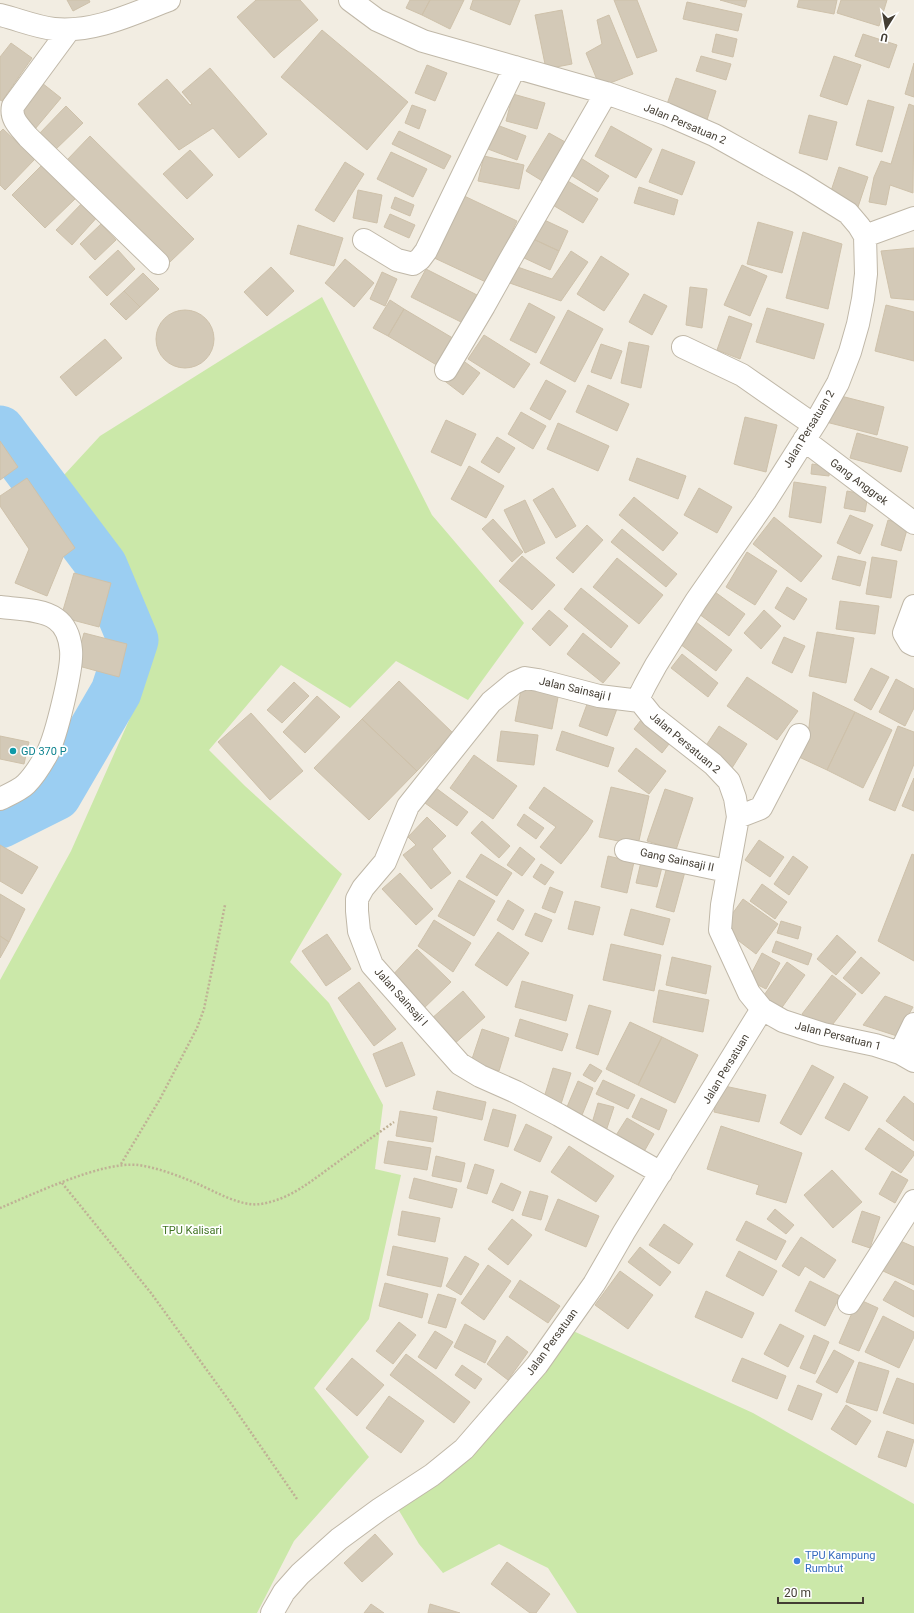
<svg xmlns="http://www.w3.org/2000/svg" width="914" height="1613" font-family="Roboto,sans-serif">
<rect width="100%" height="100%" fill="#f2ede2"/>
<path fill="#cbe8a9" d="M322 297 432 515 524 623 468 700 396 661 350 708 281 665 209 750 245 786 342 874 290 962 329 1003 383 1105 375 1169 401 1175 369 1319 314 1388 369 1457 294 1541 257 1613H0V980L71 851 130 718 155 641 52 488 100 436Z
M571 1330 753 1413 914 1504V1613H577L548 1568 499 1544 443 1573 419 1544 398 1509Z"/>
<g fill="none" stroke-linecap="round" stroke-linejoin="round">
<path stroke="#9bcef2" stroke-width="51" d="M0 431 102 566 133 640 116 692 56 795 0 823"/>
</g>
<path fill="#d3c9b7" stroke="#cec1aa" d="M67 0H89L90 2 73 11Z
M256 0H300L318 20 274 58 237 17Z
M410 0H430L422 15 406 8Z
M430 0H464L450 29 422 15Z
M473 0H520L510 25 470 9Z
M614 0H637L657 51 637 58Z
M720 0H747L745 7Z
M799 0H837L834 14 797 7Z
M841 0H887L879 26 837 13Z
M687 2 742 14 738 31 683 19Z
M562 10 572 64 546 69 535 15Z
M609 15 633 74 600 87 586 53 602 44 597 20Z
M322 30 408 102 367 150 281 77Z
M716 34 737 39 733 57 712 52Z
M863 34 897 45 889 68 855 56Z
M11 43 32 58 2 101 0 100V57Z
M701 56 731 64 726 80 696 71Z
M834 56 861 65 847 105 820 96Z
M914 63V97L905 94Z
M427 65 447 73 435 101 415 93Z
M210 68 267 134 239 158 213 128 179 150 138 104 167 79 190 105 192 104 182 92Z
M676 78 716 91 706 123 665 110Z
M42 83 61 98 35 129 16 114Z
M513 94 545 103 537 129 506 121Z
M868 100 894 107 882 152 856 145Z
M909 104 914 106 913 193 890 185 886 205 869 202 874 177 881 161 891 164Z
M412 105 426 110 419 129 405 123Z
M66 106 83 123 54 151 38 135Z
M809 115 837 122 827 160 799 153Z
M497 125 526 136 517 160 488 149Z
M611 126 652 149 636 178 595 156Z
M3 129 35 159 5 190 0 185V132Z
M399 131 451 156 444 169 392 144Z
M549 133 567 143 544 182 526 171Z
M90 136 194 239 170 262 67 160Z
M662 149 695 162 682 195 649 182Z
M190 150 213 175 187 199 163 174Z
M391 152 427 169 413 197 377 179Z
M576 155 609 176 598 192 566 172Z
M484 156 524 165 519 189 478 181Z
M345 162 364 174 334 222 315 210Z
M42 165 76 198 45 228 12 195Z
M839 167 868 177 858 207 829 197Z
M561 177 598 199 583 223 546 201Z
M639 187 678 200 674 215 634 203Z
M358 190 382 195 377 223 353 218Z
M460 194 517 221 488 283 430 256Z
M395 197 414 205 410 216 391 208Z
M85 200 100 214 72 245 56 230Z
M390 214 415 225 409 238 384 227Z
M540 218 568 231 559 251 531 238Z
M758 222 793 232 782 273 747 264Z
M101 224 116 240 95 260 80 244Z
M298 225 343 238 334 266 290 254Z
M803 232 842 244 828 309 786 298Z
M531 238 559 251 550 270 522 257Z
M914 248V300L891 298 881 251Z
M118 250 135 269 107 296 89 277Z
M571 251 588 262 561 301 504 281 509 264 552 279Z
M601 256 629 274 604 311 577 294Z
M345 259 374 283 354 307 325 283Z
M742 265 767 276 750 316 724 305Z
M271 267 294 291 267 316 244 292Z
M426 269 477 295 463 323 411 297Z
M382 272 397 279 385 306 370 299Z
M143 273 159 289 140 307 124 291Z
M690 287 707 289 702 328 686 325Z
M124 291 140 307 126 320 110 304Z
M644 294 667 306 652 335 629 322Z
M390 300 404 309 388 336 373 328Z
M529 303 555 317 536 353 510 340Z
M886 305 914 312V361L875 351Z
M767 308 824 324 814 359 756 342Z
M404 309 456 340 440 367 388 336Z
M156 339a29 29 0 1 1 58 0a29 29 0 1 1-58 0Z
M568 310 603 329 575 382 540 363Z
M729 316 752 324 740 359 717 350Z
M484 335 530 364 514 388 468 359Z
M105 339 122 358 76 396 60 377Z
M629 342 649 346 641 388 621 383Z
M601 344 622 351 611 379 591 372Z
M458 357 480 373 463 395 442 379Z
M546 380 566 391 550 420 530 409Z
M588 385 629 404 617 431 576 412Z
M833 394 884 407 877 435 826 422Z
M521 412 546 426 533 449 508 434Z
M745 417 777 425 766 472 734 464Z
M446 420 476 434 461 466 431 452Z
M558 423 609 446 598 471 547 449Z
M857 433 908 447 901 472 850 458Z
M497 437 515 448 499 473 481 462Z
M0 441 18 467 0 480Z
M637 458 686 476 678 499 629 480Z
M812 464 830 467 829 476 811 474Z
M469 466 504 486 486 518 451 499Z
M27 478 75 548 63 557 47 596 15 583 29 549 0 506V496Z
M794 482 826 487 821 523 789 517Z
M553 488 576 526 556 538 533 500Z
M699 488 732 507 717 533 684 515Z
M847 491 868 495 865 512 844 508Z
M634 497 678 533 663 551 619 515Z
M525 500 545 543 525 553 504 510Z
M850 515 873 525 860 554 837 543Z
M774 517 822 556 801 582 753 544Z
M493 519 523 552 512 562 482 529Z
M888 520 908 526 901 551 881 545Z
M587 525 603 540 573 573 556 558Z
M622 529 677 574 666 587 611 542Z
M747 552 777 571 755 605 726 587Z
M522 556 555 585 532 610 499 581Z
M838 556 866 562 860 586 832 579Z
M872 557 897 561 891 598 866 594Z
M617 558 663 595 639 624 593 587Z
M74 573 111 583 99 627 61 617Z
M787 587 807 599 794 620 775 608Z
M581 588 628 626 611 648 564 609Z
M715 592 745 614 729 636 699 614Z
M840 601 879 606 875 634 836 629Z
M549 610 568 626 550 646 532 629Z
M764 610 781 626 761 649 744 633Z
M696 622 732 650 716 671 680 644Z
M817 632 854 638 846 683 809 676Z
M84 633 127 644 119 677 75 665Z
M583 633 620 663 603 683 567 654Z
M784 637 805 646 792 673 772 663Z
M682 654 718 683 708 697 671 668Z
M871 668 889 677 871 710 854 700Z
M747 677 798 711 777 740 727 706Z
M896 679 914 689V708L905 726 879 712Z
M399 681 453 733 417 771 362 719Z
M294 682 309 696 282 723 267 710Z
M522 685 559 692 552 729 515 721Z
M813 692 855 712 827 770 799 757 809 727Z
M317 696 340 717 305 753 283 732Z
M590 696 618 706 607 736 579 726Z
M855 712 892 730 863 788 827 770Z
M251 713 303 771 270 800 218 742Z
M362 719 417 771 369 820 314 768Z
M641 720 669 744 662 753 634 729Z
M719 726 747 744 732 768 703 750Z
M898 726 914 732V764L895 811 869 800Z
M501 731 538 735 534 765 497 761Z
M562 731 614 748 608 767 556 750Z
M0 736 29 742 24 764 0 759Z
M636 748 666 771 649 794 618 771Z
M474 755 517 786 493 819 450 788Z
M914 778V811L902 806Z
M544 787 593 821 587 831 561 864 540 847 556 827 529 808Z
M611 787 649 796 638 845 599 837Z
M436 788 468 812 457 826 425 803Z
M665 789 693 798 676 850 647 841Z
M524 814 544 828 536 839 517 825Z
M427 817 446 836 432 849 451 873 431 889 403 855 416 845 408 837Z
M482 821 510 846 499 858 471 833Z
M759 840 784 857 770 877 745 860Z
M0 845 38 867 22 894 0 881Z
M520 847 535 859 522 876 507 865Z
M481 854 512 873 497 896 466 877Z
M912 854 914 855V961L878 941Z
M608 856 634 862 627 893 601 887Z
M793 856 808 867 789 895 774 884Z
M641 862 662 867 657 887 636 883Z
M668 863 686 868 674 912 656 907Z
M541 864 554 872 545 885 533 877Z
M400 873 433 909 416 925 382 889Z
M459 880 495 901 474 936 438 916Z
M762 884 787 902 775 919 750 901Z
M550 887 563 892 555 913 542 908Z
M0 894 25 909 9 942 0 936Z
M743 899 778 924 756 954 722 928Z
M508 900 524 910 513 930 497 920Z
M575 901 600 907 593 935 568 929Z
M631 909 670 919 663 945 624 935Z
M535 913 552 920 542 942 525 935Z
M434 920 471 943 453 972 418 946Z
M781 921 801 927 798 939 777 933Z
M498 932 529 953 507 986 475 965Z
M327 934 351 969 326 986 302 951Z
M837 935 856 952 836 975 817 959Z
M0 936 9 942 0 958Z
M776 941 812 954 808 965 772 952Z
M611 944 661 955 654 991 603 980Z
M417 949 451 982 421 1011 388 980Z
M762 953 780 963 766 989 748 980Z
M672 957 711 966 706 994 666 985Z
M861 957 880 973 862 994 843 978Z
M787 962 805 975 778 1013 760 1001Z
M832 975 856 994 826 1033 802 1014Z
M522 981 573 995 566 1021 515 1007Z
M359 982 396 1029 374 1046 338 998Z
M659 990 709 1000 703 1032 653 1022Z
M463 991 485 1017 453 1045 431 1019Z
M885 996 913 1007 897 1036 863 1025Z
M589 1005 611 1011 598 1055 576 1048Z
M520 1019 568 1034 562 1051 515 1036Z
M630 1022 662 1037 638 1085 606 1069Z
M482 1029 509 1038 499 1071 471 1062Z
M662 1037 698 1055 675 1103 638 1085Z
M402 1042 415 1075 386 1087 373 1054Z
M590 1064 602 1071 595 1082 583 1075Z
M812 1065 834 1077 801 1135 780 1123Z
M553 1068 571 1073 560 1107 543 1101Z
M603 1080 635 1095 628 1109 596 1094Z
M578 1081 593 1088 580 1120 564 1114Z
M844 1083 868 1097 849 1131 825 1118Z
M720 1085 766 1095 759 1122 714 1112Z
M437 1091 486 1102 482 1120 433 1109Z
M904 1096 914 1104V1141L886 1121Z
M641 1098 667 1110 659 1130 632 1117Z
M598 1103 614 1107 605 1134 590 1130Z
M493 1109 516 1115 508 1147 484 1140Z
M400 1111 437 1117 433 1142 396 1136Z
M627 1118 654 1134 641 1157 613 1140Z
M526 1124 552 1137 540 1162 514 1150Z
M721 1126 802 1153 786 1203 756 1194 759 1185 707 1169Z
M879 1128 914 1152V1155L901 1173 865 1149Z
M388 1141 431 1148 427 1170 384 1163Z
M569 1146 614 1176 596 1202 551 1172Z
M436 1156 465 1163 461 1182 432 1176Z
M475 1164 494 1170 487 1194 467 1188Z
M832 1170 862 1202 833 1228 804 1195Z
M892 1171 908 1180 895 1203 879 1194Z
M414 1178 457 1189 452 1208 409 1198Z
M501 1183 521 1192 513 1211 492 1202Z
M530 1191 548 1196 541 1220 522 1215Z
M558 1199 599 1216 586 1247 545 1230Z
M775 1209 794 1225 786 1234 767 1219Z
M402 1211 440 1218 435 1242 398 1235Z
M862 1211 880 1217 870 1248 852 1242Z
M512 1219 532 1235 508 1265 488 1249Z
M746 1221 786 1241 776 1260 736 1240Z
M664 1224 693 1244 679 1264 649 1245Z
M801 1237 836 1260 824 1278 805 1266 799 1276 782 1266Z
M898 1240 914 1247V1285L883 1271Z
M393 1246 448 1258 441 1287 387 1275Z
M640 1247 671 1272 660 1286 628 1262Z
M739 1251 777 1271 763 1296 726 1276Z
M465 1256 479 1264 461 1295 446 1286Z
M488 1265 511 1281 484 1320 461 1303Z
M620 1271 653 1295 628 1329 595 1305Z
M520 1280 560 1306 548 1323 509 1297Z
M810 1281 840 1296 825 1326 795 1311Z
M895 1281 914 1291V1317L883 1300Z
M385 1283 428 1294 422 1318 379 1306Z
M706 1291 754 1313 742 1338 695 1317Z
M438 1294 456 1299 446 1328 428 1323Z
M858 1299 878 1308 859 1351 839 1343Z
M883 1316 914 1332V1337L899 1368 865 1352Z
M399 1322 416 1335 393 1364 376 1351Z
M465 1324 496 1341 485 1363 454 1347Z
M780 1324 804 1336 788 1367 764 1354Z
M435 1331 453 1342 436 1369 418 1357Z
M814 1335 829 1342 815 1374 800 1368Z
M507 1336 528 1352 508 1380 487 1364Z
M834 1350 854 1361 837 1393 816 1382Z
M406 1354 470 1402 454 1423 390 1375Z
M352 1358 384 1385 357 1416 326 1389Z
M742 1358 786 1376 777 1399 732 1381Z
M859 1362 889 1371 877 1411 846 1402Z
M462 1365 482 1379 475 1389 455 1375Z
M897 1378 914 1384V1424L883 1413Z
M798 1385 822 1394 812 1420 788 1410Z
M389 1396 424 1421 401 1453 366 1428Z
M846 1405 871 1421 856 1445 831 1429Z
M887 1431 914 1440 906 1467 878 1457Z
M375 1534 393 1554 362 1582 344 1563Z
M507 1562 550 1594 536 1613H530L491 1584Z
M371 1604 384 1613H364Z
M430 1604 460 1613H428Z"/>
<g fill="none" stroke-linecap="round" stroke-linejoin="round">
<g stroke="#c0b8a8" stroke-width="24">
<path id="minor" d="M350 0 377 20 423 41 606 93 666 114 714 135 800 183 848 213 859 226 865 236 866 274 863 299 858 324 850 352 838 383 817 420 765 502 696 601 656 665 645 685 640 695V701L652 716 713 764 729 781 735 798 738 817 722 905 720 930 749 993 762 1009 783 1021 823 1034 875 1045 900 1053 914 1061
M0 15C17 19 36 27 54 29 94 33 132 14 169 0
M69 30 13 106C10 119 20 127 28 137L158 263
M865 236 914 218
M364 240 397 260 413 264 420 259 426 251 515 67
M683 347 742 375 814 425
M446 370 484 306 508 263 606 93
M804 440 914 523
M914 606 904 633 910 643 914 645
M0 607C16 609 43 609 56 619 66 626 70 639 71 650 73 668 56 737 47 754 42 763 34 776 26 784 20 790 8 795 0 799
M640 701 599 696 538 680 525 678 514 683 491 702 408 806 385 862 363 888 357 899V911L359 931 372 965 460 1064 480 1076 516 1092 559 1115 661 1173
M738 817 761 808 799 735
M626 850 727 871
M900 1053 914 1024
M849 1303 914 1201
M272 1613 284 1592 300 1574 339 1539 380 1509 432 1475 464 1449 537 1365 594 1284 624 1232 762 1009"/>
</g>
<path stroke="#bfb195" stroke-width="2.5" stroke-dasharray="2 2" stroke-linecap="butt" d="M121 1164 160 1099 197 1028 204 1009 225 905
M62 1183 151 1293 230 1402 297 1499
M0 1208C34 1194 102 1161 138 1165 159 1168 179 1176 198 1184 216 1192 241 1207 261 1204 291 1199 311 1181 335 1164 354 1150 374 1136 394 1122"/>
<use href="#minor" stroke="#fff" stroke-width="22"/>
</g>
<circle fill="#0f9aa8" stroke="#fff" stroke-width="1.5" cx="13" cy="751" r="4"/>
<circle fill="#3f7fe0" stroke="#fff" stroke-width="1.5" cx="797" cy="1561" r="4"/>
<g text-anchor="middle" dominant-baseline="central" stroke-width="3.5" stroke-linejoin="round" paint-order="stroke">
<g font-size="11" fill="#433d33" stroke="#fff">
<text transform="translate(685 124) rotate(23)">Jalan Persatuan 2</text>
<text transform="translate(809 429) rotate(-59)">Jalan Persatuan 2</text>
<text transform="translate(859 482) rotate(37)">Gang Anggrek</text>
<text transform="translate(575 689) rotate(13)">Jalan Sainsaji I</text>
<text transform="translate(685 743) rotate(40)">Jalan Persatuan 2</text>
<text transform="translate(677 860) rotate(12)">Gang Sainsaji II</text>
<text transform="translate(401 997) rotate(48)">Jalan Sainsaji I</text>
<text transform="translate(838 1036) rotate(14)">Jalan Persatuan 1</text>
<text transform="translate(726 1069) rotate(-59)">Jalan Persatuan</text>
<text transform="translate(552 1342) rotate(-54)">Jalan Persatuan</text>
</g>
<g font-size="11" fill="#0d838f" stroke="#fff" text-anchor="start">
<text x="21" y="751">GD 370 P</text>
</g>
<g font-size="11" fill="#437625" stroke="#fff">
<text x="192" y="1230">TPU Kalisari</text>
</g>
<g font-size="11" fill="#366cbe" stroke="#fff" text-anchor="start">
<text x="805" y="1555">TPU Kampung<tspan x="805" dy="13">Rumbut</tspan></text>
</g>
</g>
<g transform="translate(886 28) rotate(191)" stroke="#ffffff" stroke-width="3" paint-order="stroke">
<path d="M0-3L7 15L0 10L-7 15Z" fill="#433d33"/>
<text y="-6" font-size="11" font-weight="bold" text-anchor="middle" fill="#433d33">U</text>
</g>
<path d="M778 1597v6h85v-6" fill="none" stroke="#433d33" stroke-width="2"/>
<text x="784" y="1597" font-size="12" fill="#433d33" stroke="#ffffff" stroke-width="3" paint-order="stroke">20 m</text>
</svg>
